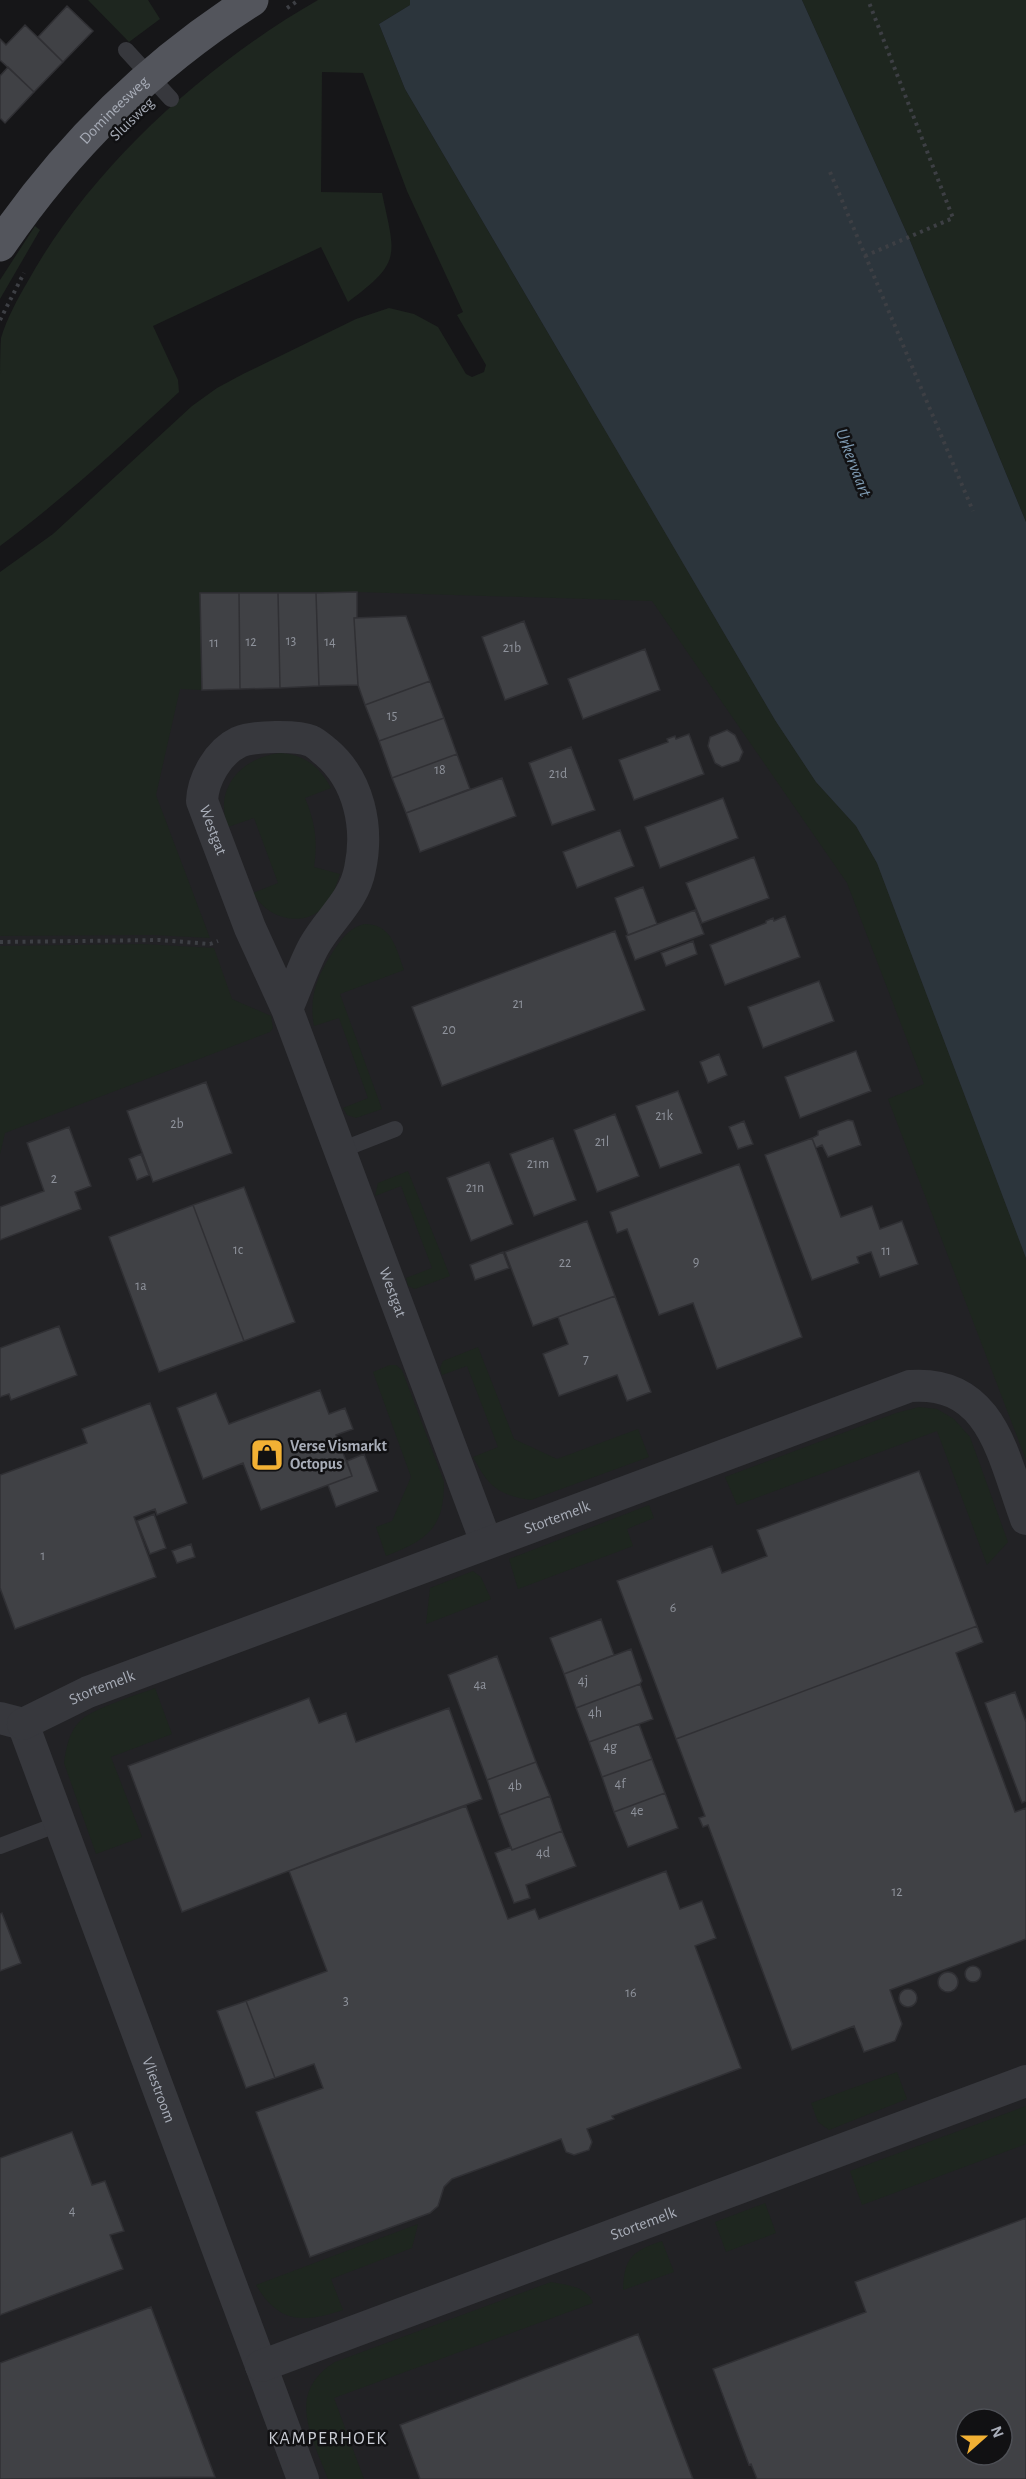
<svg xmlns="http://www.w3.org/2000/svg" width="1026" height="2479" font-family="'Alegreya Sans',sans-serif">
<rect width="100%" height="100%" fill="#161618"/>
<path fill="#222225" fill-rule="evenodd" d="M652 377 1026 1065V2479H0V632ZM966 2419H1002V2455H966Z"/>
<path fill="#1e261f" d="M88 0H148L160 19 129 42Z
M318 0H410V5L379 24 405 89 775 720 816 782 856 826 877 863 1026 1258V1460L888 1099 924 1084 847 883 652 601 357 592H200L202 690 180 689 156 795 210 938 152 935 0 936V572L53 534 192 406 217 388 243 374 356 319 389 308 414 314 438 327 466 374 472 377 484 372 486 365 457 315 463 312 407 191 363 73 322 72 321 192 382 193C395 256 403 261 348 302L321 247 153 326 178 380 179 392C121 446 63 499 0 546 0 495 0 443 0 392 0 376 0 353 1 338 7 318 18 298 28 281 91 167 206 64 318 0Z
M802 0H1026V522L909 238Z
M35 226 40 230 0 299V280Z
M281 753C305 755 320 767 331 788L305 798C315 822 318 841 314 867L340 874C336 886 332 899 323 908 300 929 266 917 253 893L278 883 254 818 228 827C213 788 242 757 281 753Z
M364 924C392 924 396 948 404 970L340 994 382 1109 356 1118 347 1115 343 1108 368 1098 339 1018 314 1026C308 994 319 973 336 947 344 936 350 928 364 924Z
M142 944 214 948 232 999 271 1016 273 1028 270 1032 5 1133 0 1154V946Z
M408 1171 450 1276 415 1289 408 1286 406 1278 432 1268 401 1186 375 1196 378 1183Z
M478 1347 514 1439 557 1459 638 1429 649 1457 531 1500C498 1495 488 1486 473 1457L498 1447 467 1366 442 1375 440 1368 443 1361Z
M390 1365H396L402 1370 444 1482C444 1529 427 1540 386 1556L376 1527 392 1521 411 1477 373 1372Z
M919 1407 937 1409 954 1419 970 1437 1008 1542 987 1565 937 1431 737 1505 725 1477 896 1413Z
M649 1505 654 1518 627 1529 633 1546 518 1589 509 1559Z
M473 1571 481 1577 491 1599 426 1624 430 1588Z
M155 1688 172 1734 111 1757 142 1837 96 1854 64 1763C66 1748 69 1731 81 1720 94 1708 137 1695 155 1688Z
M897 2072 907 2099 829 2130 818 2122 811 2103Z
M1026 2106V2144L862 2205 850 2171Z
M765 2203 776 2233 726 2252 715 2222Z
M418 2224 412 2248 331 2279 343 2310C304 2323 279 2324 256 2285Z
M662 2241 674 2272 623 2290C624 2257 633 2251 662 2241Z
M551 2282C566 2285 587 2286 593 2303L334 2398 364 2479H328C312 2437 285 2393 335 2362Z"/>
<path fill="#2c353c" d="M410 0H802L909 238 1026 522V1258L877 863 856 826 816 782 775 720 405 89 379 24 410 5Z"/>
<path fill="#404145" stroke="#303034" stroke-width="1.5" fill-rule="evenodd" d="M67 6 93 31 63 62 38 37Z
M25 25 63 62 34 92 0 60V39L6 45Z
M8 67 34 92 5 123 0 118V76Z
M357 592V618H354L358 685 319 686 316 593Z
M200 593H239L240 689 202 690Z
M239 593H278L280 688 240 689Z
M278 593H316L319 686 280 688Z
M406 616 430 681 365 705 358 685 354 618Z
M524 621 548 684 505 700 482 637Z
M645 649 660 690 583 719 568 679Z
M430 681 444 718 379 741 365 705Z
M444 718 457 754 392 778 379 741Z
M727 730 735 735 743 752 739 761 722 767 715 763 708 746 710 737Z
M689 734 704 774 634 800 619 760 668 742 667 739 675 736 676 739Z
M571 747 595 810 552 825 529 763Z
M457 754 470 789 406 813 392 778Z
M502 778 516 816 420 852 406 813Z
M723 798 738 838 660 868 645 827Z
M620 830 634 866 577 888 563 852Z
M754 857 769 898 702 923 686 883Z
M643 887 657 924 628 935 615 898Z
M695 910 704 934 635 960 626 936Z
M785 916 800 957 725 985 710 945 766 923V921L773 918 774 921Z
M615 931 645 1010 442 1086 412 1007Z
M693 941 697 954 666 966 661 953Z
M819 981 834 1021 763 1048 748 1007Z
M856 1051 871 1091 800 1118 785 1077Z
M719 1054 727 1075 708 1083 700 1062Z
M206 1082 232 1153 153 1182 127 1111Z
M678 1091 702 1153 660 1168 636 1106Z
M615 1114 639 1176 597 1192 574 1130Z
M848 1120 853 1121 861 1145 828 1157 822 1145 816 1148 812 1138 818 1135V1131Z
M744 1121 753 1144 738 1149 729 1127Z
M69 1127 91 1186 75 1192 81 1209 0 1240V1207L44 1191 27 1143Z
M553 1138 576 1200 534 1216 510 1154Z
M812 1138 841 1217 872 1206 880 1229 902 1221 918 1264 880 1277 871 1252 857 1257 859 1263 812 1280 765 1155Z
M141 1154 149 1175 137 1180 129 1159Z
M489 1162 513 1224 471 1241 447 1178Z
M739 1164 802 1337 717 1369 693 1303 659 1315 627 1229 617 1233 610 1212Z
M244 1187 295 1322 244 1341 193 1205Z
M193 1205 244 1341 159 1372 109 1237Z
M587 1221 615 1296 533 1326 505 1252Z
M503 1252 509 1268 475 1280 470 1265Z
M615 1296 651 1392 627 1401 617 1375 559 1396 543 1354 568 1344 558 1317Z
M59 1326 77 1375 11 1400 9 1394 0 1397V1348Z
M320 1390 329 1414 345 1408 353 1429 336 1435 352 1476 261 1510 243 1463 203 1479 177 1408 216 1393 229 1424Z
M150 1403 187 1503 157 1515 155 1509 134 1517 156 1577 15 1629 0 1588V1475L87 1443 82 1429Z
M364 1454 378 1491 336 1507 328 1485 352 1476 347 1461Z
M919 1471 977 1626 676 1739 617 1581 712 1546 722 1573 767 1556 757 1530Z
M154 1514 166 1548 150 1554 137 1521Z
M191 1544 195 1557 177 1563 172 1551Z
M601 1619 614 1655 564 1674 550 1638Z
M977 1626 983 1642 956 1653 1015 1812 1026 1808V1939L890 1990 902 2024 895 2041 864 2052 854 2026 792 2050 708 1825 703 1827 699 1818 705 1816 676 1739Z
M631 1649 642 1681 640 1684 576 1708 564 1674Z
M497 1656 536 1762 487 1780 448 1675Z
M640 1684 653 1719 589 1742 576 1708Z
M1015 1692 1026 1722V1801L1022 1803 985 1703Z
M309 1698 319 1723 346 1713 356 1742 449 1708 482 1799 338 1852 182 1912 128 1766Z
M639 1724 652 1759 602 1777 589 1742Z
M652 1759 665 1793 614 1812 602 1777Z
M536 1762 550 1796 499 1815 487 1780Z
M665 1793 678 1828 628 1847 614 1812Z
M550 1796 562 1831 512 1850 499 1815Z
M466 1806 508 1919 535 1909 539 1919 666 1871 680 1909 702 1901 716 1938 695 1946 741 2068 612 2116 614 2119 587 2129 592 2142 589 2150 574 2155 566 2152 561 2139 452 2179 444 2187 438 2206 430 2213 310 2257 256 2112 323 2088 314 2064 275 2078 246 2001 327 1971 289 1871Z
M562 1831 576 1866 526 1885 530 1898 514 1903 495 1853 511 1847 512 1850Z
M2 1913 21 1963 0 1971V1914Z
M965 1974a8 8 0 1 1 16 0a8 8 0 1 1-16 0Z
M938 1982a10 10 0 1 1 20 0a10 10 0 1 1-20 0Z
M899 1998a9 9 0 1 1 18 0a9 9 0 1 1-18 0Z
M246 2001 275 2078 246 2088 217 2011Z
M72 2132 92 2185 105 2181 124 2231 110 2235 123 2269 0 2315V2158Z
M1026 2218V2479H757L751 2464 749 2465 713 2369 866 2312 855 2282ZM966 2419H1002V2455H966Z
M151 2307 215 2477 0 2479V2363Z
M638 2334 693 2479H420L400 2425Z"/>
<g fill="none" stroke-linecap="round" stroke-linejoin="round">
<path stroke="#3d3f44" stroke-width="4" stroke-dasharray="3 4.5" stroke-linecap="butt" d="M287 8 299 0
M830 172 973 511
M865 256 953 218 868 0
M0 320 24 273
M0 942 160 940 210 944 218 941"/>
<path stroke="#37383d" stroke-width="16" d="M126 50 171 99
M341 1150 395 1129
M0 1846 61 1823"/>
<g stroke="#37383d" stroke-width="32">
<path id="s1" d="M287 1009C296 989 303 966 314 946 329 919 354 901 360 869 369 827 359 780 326 752 322 749 316 743 311 741 297 735 254 736 239 742 218 752 203 779 202 801L250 928 287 1009 486 1542"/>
<path id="s2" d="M0 1718 23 1724 303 2479"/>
<path id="s3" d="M23 1724 88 1692 910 1386C993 1380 1003 1458 1026 1519"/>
<path id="s4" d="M261 2366 1026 2081"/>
</g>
<path stroke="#53555c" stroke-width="33" id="s5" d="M0 245C67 147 151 64 252 0"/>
</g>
<defs>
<g id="shop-square" transform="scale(1.725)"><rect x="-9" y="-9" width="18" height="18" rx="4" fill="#f2b134" stroke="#111113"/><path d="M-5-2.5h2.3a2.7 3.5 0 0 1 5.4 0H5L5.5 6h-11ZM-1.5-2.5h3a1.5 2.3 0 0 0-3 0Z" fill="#111"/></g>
</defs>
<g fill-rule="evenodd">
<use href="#shop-square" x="267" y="1455"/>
</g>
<g text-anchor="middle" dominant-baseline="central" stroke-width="5" stroke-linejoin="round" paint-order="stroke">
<g font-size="14" fill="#8e929b">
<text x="291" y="641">13</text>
<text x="251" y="642">12</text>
<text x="330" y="642">14</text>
<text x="214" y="643">11</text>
<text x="512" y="648">21b</text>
<text x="392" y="716">15</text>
<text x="440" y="770">18</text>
<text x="558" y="774">21d</text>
<text x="518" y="1004">21</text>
<text x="449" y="1030">20</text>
<text x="664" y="1116">21k</text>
<text x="177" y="1124">2b</text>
<text x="602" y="1142">21l</text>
<text x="538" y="1164">21m</text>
<text x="54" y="1179">2</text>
<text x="475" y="1188">21n</text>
<text x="238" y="1250">1c</text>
<text x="886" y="1251">11</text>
<text x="696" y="1262">9</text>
<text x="565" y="1263">22</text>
<text x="141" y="1286">1a</text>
<text x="586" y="1359">7</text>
<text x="43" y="1556">1</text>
<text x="673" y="1608">6</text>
<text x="583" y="1681">4j</text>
<text x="480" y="1685">4a</text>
<text x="595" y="1713">4h</text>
<text x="610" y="1747">4g</text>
<text x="620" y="1784">4f</text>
<text x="515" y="1786">4b</text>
<text x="637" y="1811">4e</text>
<text x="543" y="1853">4d</text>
<text x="897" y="1892">12</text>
<text x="631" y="1993">16</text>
<text x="346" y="2001">3</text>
<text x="72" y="2211">4</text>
</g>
<g font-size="16" fill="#a8adb8" stroke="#111113">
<text stroke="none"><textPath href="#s5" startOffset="177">Domineesweg</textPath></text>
<text transform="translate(132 119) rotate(-44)">Sluisweg</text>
<text stroke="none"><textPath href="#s1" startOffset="482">Westgat</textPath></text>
<text stroke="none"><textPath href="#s1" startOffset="978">Westgat</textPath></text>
<text stroke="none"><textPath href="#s3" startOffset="573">Stortemelk</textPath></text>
<text stroke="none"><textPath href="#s3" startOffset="87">Stortemelk</textPath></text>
<text stroke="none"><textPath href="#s2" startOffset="414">Vliestroom</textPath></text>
<text stroke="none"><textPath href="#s4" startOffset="408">Stortemelk</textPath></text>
</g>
<g font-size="16" font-weight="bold" fill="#a8adb8" stroke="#111113" text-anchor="start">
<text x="290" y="1446">Verse Vismarkt<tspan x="290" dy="18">Octopus</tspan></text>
</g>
<g font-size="18" font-style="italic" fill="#7f9bb3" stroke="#111113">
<text transform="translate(853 463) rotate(69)">Urkervaart</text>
</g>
<g font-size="18" letter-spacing="1.5" fill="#c9ccd4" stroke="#111113">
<text x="328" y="2439">KAMPERHOEK</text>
</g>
</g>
<g transform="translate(984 2437) rotate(69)"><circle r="28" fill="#111113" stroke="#4d4f55" stroke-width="1.5"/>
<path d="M0-4.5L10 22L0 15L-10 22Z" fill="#f2b134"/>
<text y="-9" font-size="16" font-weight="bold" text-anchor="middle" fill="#a8adb8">N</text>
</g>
</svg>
